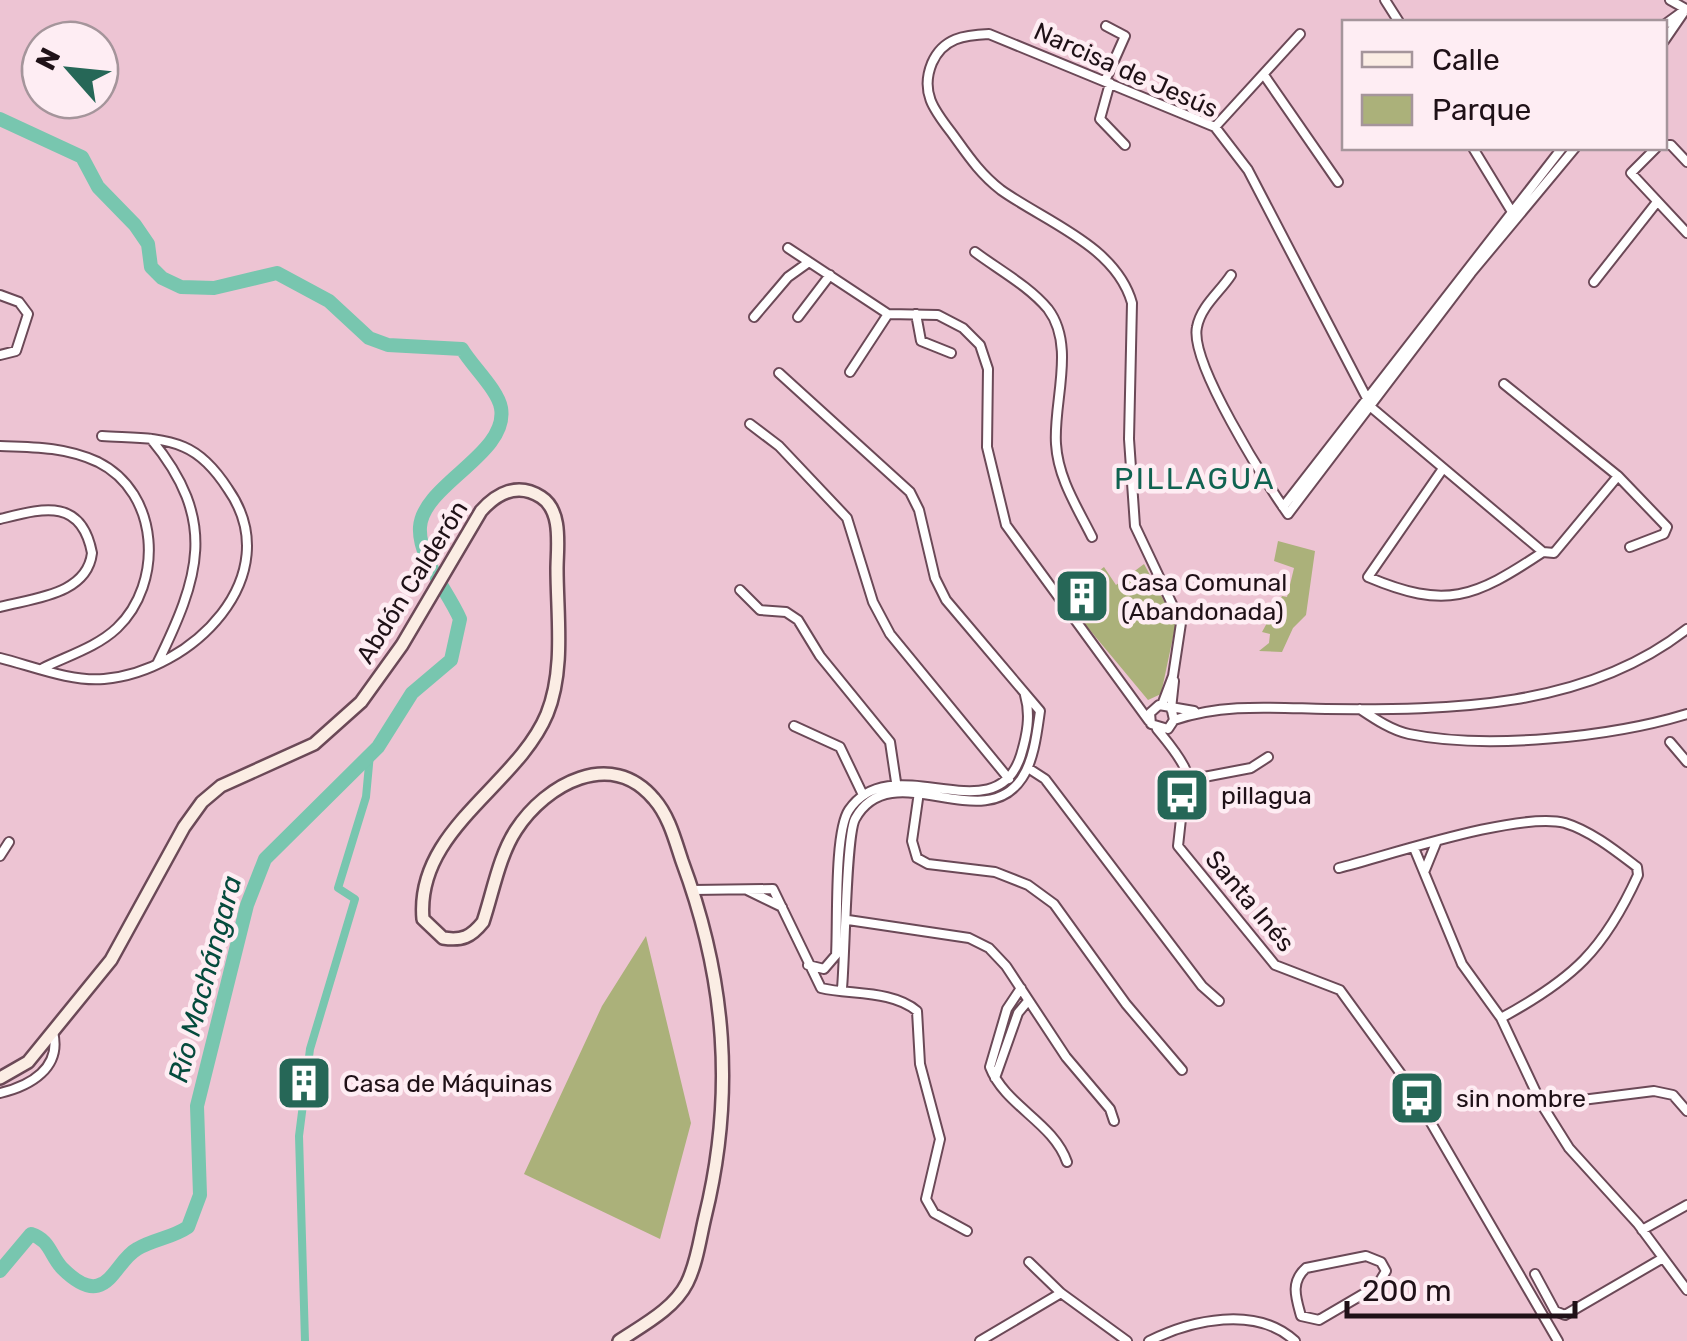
<svg xmlns="http://www.w3.org/2000/svg" width="1687" height="1341" font-family="Rubik,sans-serif">
<rect width="100%" height="100%" fill="#edc4d3"/>
<path fill="#abb17a" d="M1278 541 1315 551 1306 615 1293 628 1282 652 1259 651 1269 643 1270 634 1262 632 1282 596 1287 597 1294 568 1274 561Z
M1144 564 1176 623 1161 694 1148 700 1079 617 1095 601 1082 584 1104 567 1116 585Z
M646 936 691 1123 660 1239 524 1174 602 1006Z"/>
<g fill="none" stroke-linecap="round" stroke-linejoin="round">
<path stroke="#78c6af" stroke-width="8" d="M305 1341 299 1136 310 1049 355 899 338 888 366 797 370 754"/>
<path stroke="#78c6af" stroke-width="14" d="M0 119 82 157 98 187 135 225 148 244 151 267 162 278 181 287 214 288 277 273 329 301 369 338 388 345 462 349C472 366 498 390 501 408 509 454 423 484 420 527 418 558 448 591 460 619L451 660 412 693 378 747 265 859 247 905 197 1106 200 1195 188 1227C172 1238 154 1239 137 1249 113 1262 107 1313 62 1268 50 1255 50 1240 31 1234L0 1271"/>
<g stroke="#6b4957" stroke-width="12">
<path id="street" d="M1385 0 1399 22
M1670 0 1686 9
M1664 25 1686 9
M1664 41 1686 9
M1264 75 1338 182
M1105 81 1125 36 1106 26
M1110 83 1100 119 1125 145
M1215 127 1300 34
M1664 145H1671L1687 162
M1473 148 1512 212
M1656 148 1631 173 1687 233
M788 248 888 314 938 315 963 328 980 345 988 369 987 447 1006 525 1149 721
M975 252C999 270 1029 286 1048 309 1076 346 1053 402 1056 444 1058 478 1077 507 1092 537
M1231 275C1220 292 1201 306 1197 327 1189 362 1265 481 1288 514L1471 273 1575 148
M1594 282 1657 202
M0 295 19 302 28 314 16 351 0 355
M916 314 921 341 951 353
M754 317 788 277 809 262
M798 317 830 275
M850 372 888 314
M779 373 910 492 919 510 935 578 946 600 1040 711C1037 732 1034 760 1022 778 983 838 891 753 855 819 846 836 845 958 842 988
M750 424 779 446 847 518 873 602 890 634 1009 779
M151 439C219 521 199 578 157 664
M0 446C34 447 66 447 98 462 160 493 164 583 117 628 97 647 67 656 43 668
M1442 470 1368 577C1446 610 1474 598 1543 552
M1618 476 1667 527 1664 534 1630 547
M1283 507 1562 148
M0 519C41 509 81 496 92 553 87 595 33 598 0 607
M740 590 760 610 786 612 798 620 820 656 890 742 896 782
M0 658C32 666 71 682 104 679 191 672 289 576 228 489 217 472 203 455 184 447 159 436 129 438 102 436
M1162 705 1173 676 1181 623 1135 526 1129 439 1132 303C1116 246 1046 222 1001 190 979 173 967 154 951 132 934 110 920 92 932 63 943 38 964 35 989 34L1215 127 1248 170 1372 408 1543 552 1554 553 1618 476 1504 384
M1171 709 1174 681
M1360 709C1375 719 1391 730 1409 734 1487 750 1611 737 1687 714
M1172 711 1174 720 1168 729 1151 724 1150 713 1159 705 1194 711
M1174 720C1224 703 1274 708 1326 709 1451 710 1585 709 1687 629
M794 726 840 747 863 795
M1157 729C1174 750 1202 780 1184 807
M1670 742 1687 762
M1028 768 1045 779 1202 986 1219 1001
M1186 773 1178 846 1275 965 1340 990 1409 1085 1558 1341
M1183 781 1251 768 1268 757
M919 792 912 841 917 858 928 864 995 872 1028 885 1054 904 1126 1004 1182 1070
M1414 848 1462 964 1501 1018 1542 1105 1569 1148 1638 1224 1687 1290
M0 856 9 842
M1339 868C1390 855 1520 811 1565 823 1591 831 1616 851 1637 867L1638 875C1604 950 1573 979 1501 1018
M1425 870 1436 843
M693 890 773 889 821 988C850 995 892 990 917 1011L920 1064 940 1139 926 1199 934 1213 967 1231
M747 890 782 907
M848 920 969 938 989 948 1006 966 1066 1057 1110 1109 1114 1121
M808 965 824 969 836 955C838 924 834 832 849 810 892 746 996 836 1021 755 1027 735 1031 715 1025 695
M1021 988 1007 1009 990 1067C1005 1106 1053 1122 1067 1162
M995 1078 1018 1013 1028 1001
M0 1093C30 1086 62 1068 53 1032
M1542 1105 1654 1091 1673 1095 1687 1111
M1642 1230 1687 1205
M1366 1256 1381 1262 1386 1271 1377 1286 1319 1320 1301 1316C1296 1298 1290 1282 1306 1268Z
M1029 1262 1061 1293 1127 1341
M1535 1274 1555 1311 1565 1315 1663 1258
M980 1341 1061 1293
M1149 1341C1191 1320 1256 1305 1295 1341"/>
</g>
<g stroke="#6b4957" stroke-width="16">
<path id="secondary" d="M0 1078 28 1062 111 960 184 827 202 802 221 786 314 744 361 702 402 645 481 511C497 493 518 482 541 497 563 511 557 547 557 569 557 615 565 670 547 714 517 786 415 830 423 919L443 938C462 941 471 937 483 922 493 892 499 856 516 830 546 784 611 748 654 799 669 816 675 840 682 861 726 979 735 1095 705 1217 700 1238 697 1263 687 1283 674 1309 643 1325 619 1341"/>
</g>
<use href="#street" stroke="#fff" stroke-width="8"/>
<use href="#secondary" stroke="#fbede4" stroke-width="11"/>
</g>
<defs>
<g id="building-square" transform="scale(2.875)"><rect x="-9" y="-9" width="18" height="18" rx="4" fill="#266757" stroke="#feedf3"/><path d="M-4-6H4V6H1V3H-1V6H-4ZM-2.5-4.3h1.7v1.8h-1.7ZM.8-4.3h1.7v1.8H.8ZM-2.5-1h1.7V.8h-1.7ZM.8-1h1.7V.8H.8Z" fill="#fff"/></g>
<g id="bus-square" transform="scale(2.875)"><rect x="-9" y="-9" width="18" height="18" rx="4" fill="#266757" stroke="#feedf3"/><path d="M-5-6H5V4H4V6H2V4H-2V6H-4V4H-5ZM-3.5-4V0h7V-4ZM-3.5 1.2v1.5H-2V1.2ZM2 1.2v1.5H3.5V1.2Z" fill="#fff"/></g>
</defs>
<g fill-rule="evenodd">
<use href="#building-square" x="1082" y="596"/>
<use href="#bus-square" x="1182" y="795"/>
<use href="#building-square" x="304" y="1083"/>
<use href="#bus-square" x="1417" y="1098"/>
</g>
<g text-anchor="middle" dominant-baseline="central" stroke-width="9" stroke-linejoin="round" paint-order="stroke">
<g font-size="25" fill="#1f1117" stroke="#feedf3">
<text transform="translate(1126 70) rotate(24)">Narcisa de Jesús</text>
<text transform="translate(412 582) rotate(-58)">Abdón Calderón</text>
<text transform="translate(1250 901) rotate(50)">Santa Inés</text>
</g>
<g font-size="25" fill="#1f1117" stroke="#feedf3" text-anchor="start">
<text x="1121" y="582">Casa Comunal<tspan x="1121" dy="29">(Abandonada)</tspan></text>
<text x="1221" y="795">pillagua</text>
<text x="343" y="1083">Casa de Máquinas</text>
<text x="1456" y="1098">sin nombre</text>
</g>
<g font-size="28" font-style="italic" fill="#054b3d" stroke="#feedf3">
<text transform="translate(205 979) rotate(-75)">Río Machángara</text>
</g>
<g font-size="30" letter-spacing="2.5" fill="#106351" stroke="#feedf3">
<text x="1195" y="479">PILLAGUA</text>
</g>
</g>
<rect x="1342" y="20" width="325" height="130" fill="#feedf3" stroke="#a5959b" stroke-width="2.5"/>
<rect x="1362" y="52" width="50" height="15" fill="#fbede4" stroke="#a5959b" stroke-width="2.5"/>
<text x="1432" y="70" font-size="30" fill="#1f1117">Calle</text>
<rect x="1362" y="95" width="50" height="30" fill="#abb17a" stroke="#a5959b" stroke-width="2.5"/>
<text x="1432" y="120" font-size="30" fill="#1f1117">Parque</text>
<g transform="translate(70 70) rotate(297)"><circle r="48" fill="#feedf3" stroke="#a5959b" stroke-width="2.5"/>
<path d="M0-8L18 38L0 25L-18 38Z" fill="#266757"/>
<text y="-15" font-size="28" font-weight="bold" text-anchor="middle" fill="#1f1117">N</text>
</g>
<path d="M1347 1301v15h228v-15" fill="none" stroke="#1f1117" stroke-width="5"/>
<text x="1362" y="1301" font-size="30" fill="#1f1117" stroke="#feedf3" stroke-width="8" paint-order="stroke">200 m</text>
</svg>
